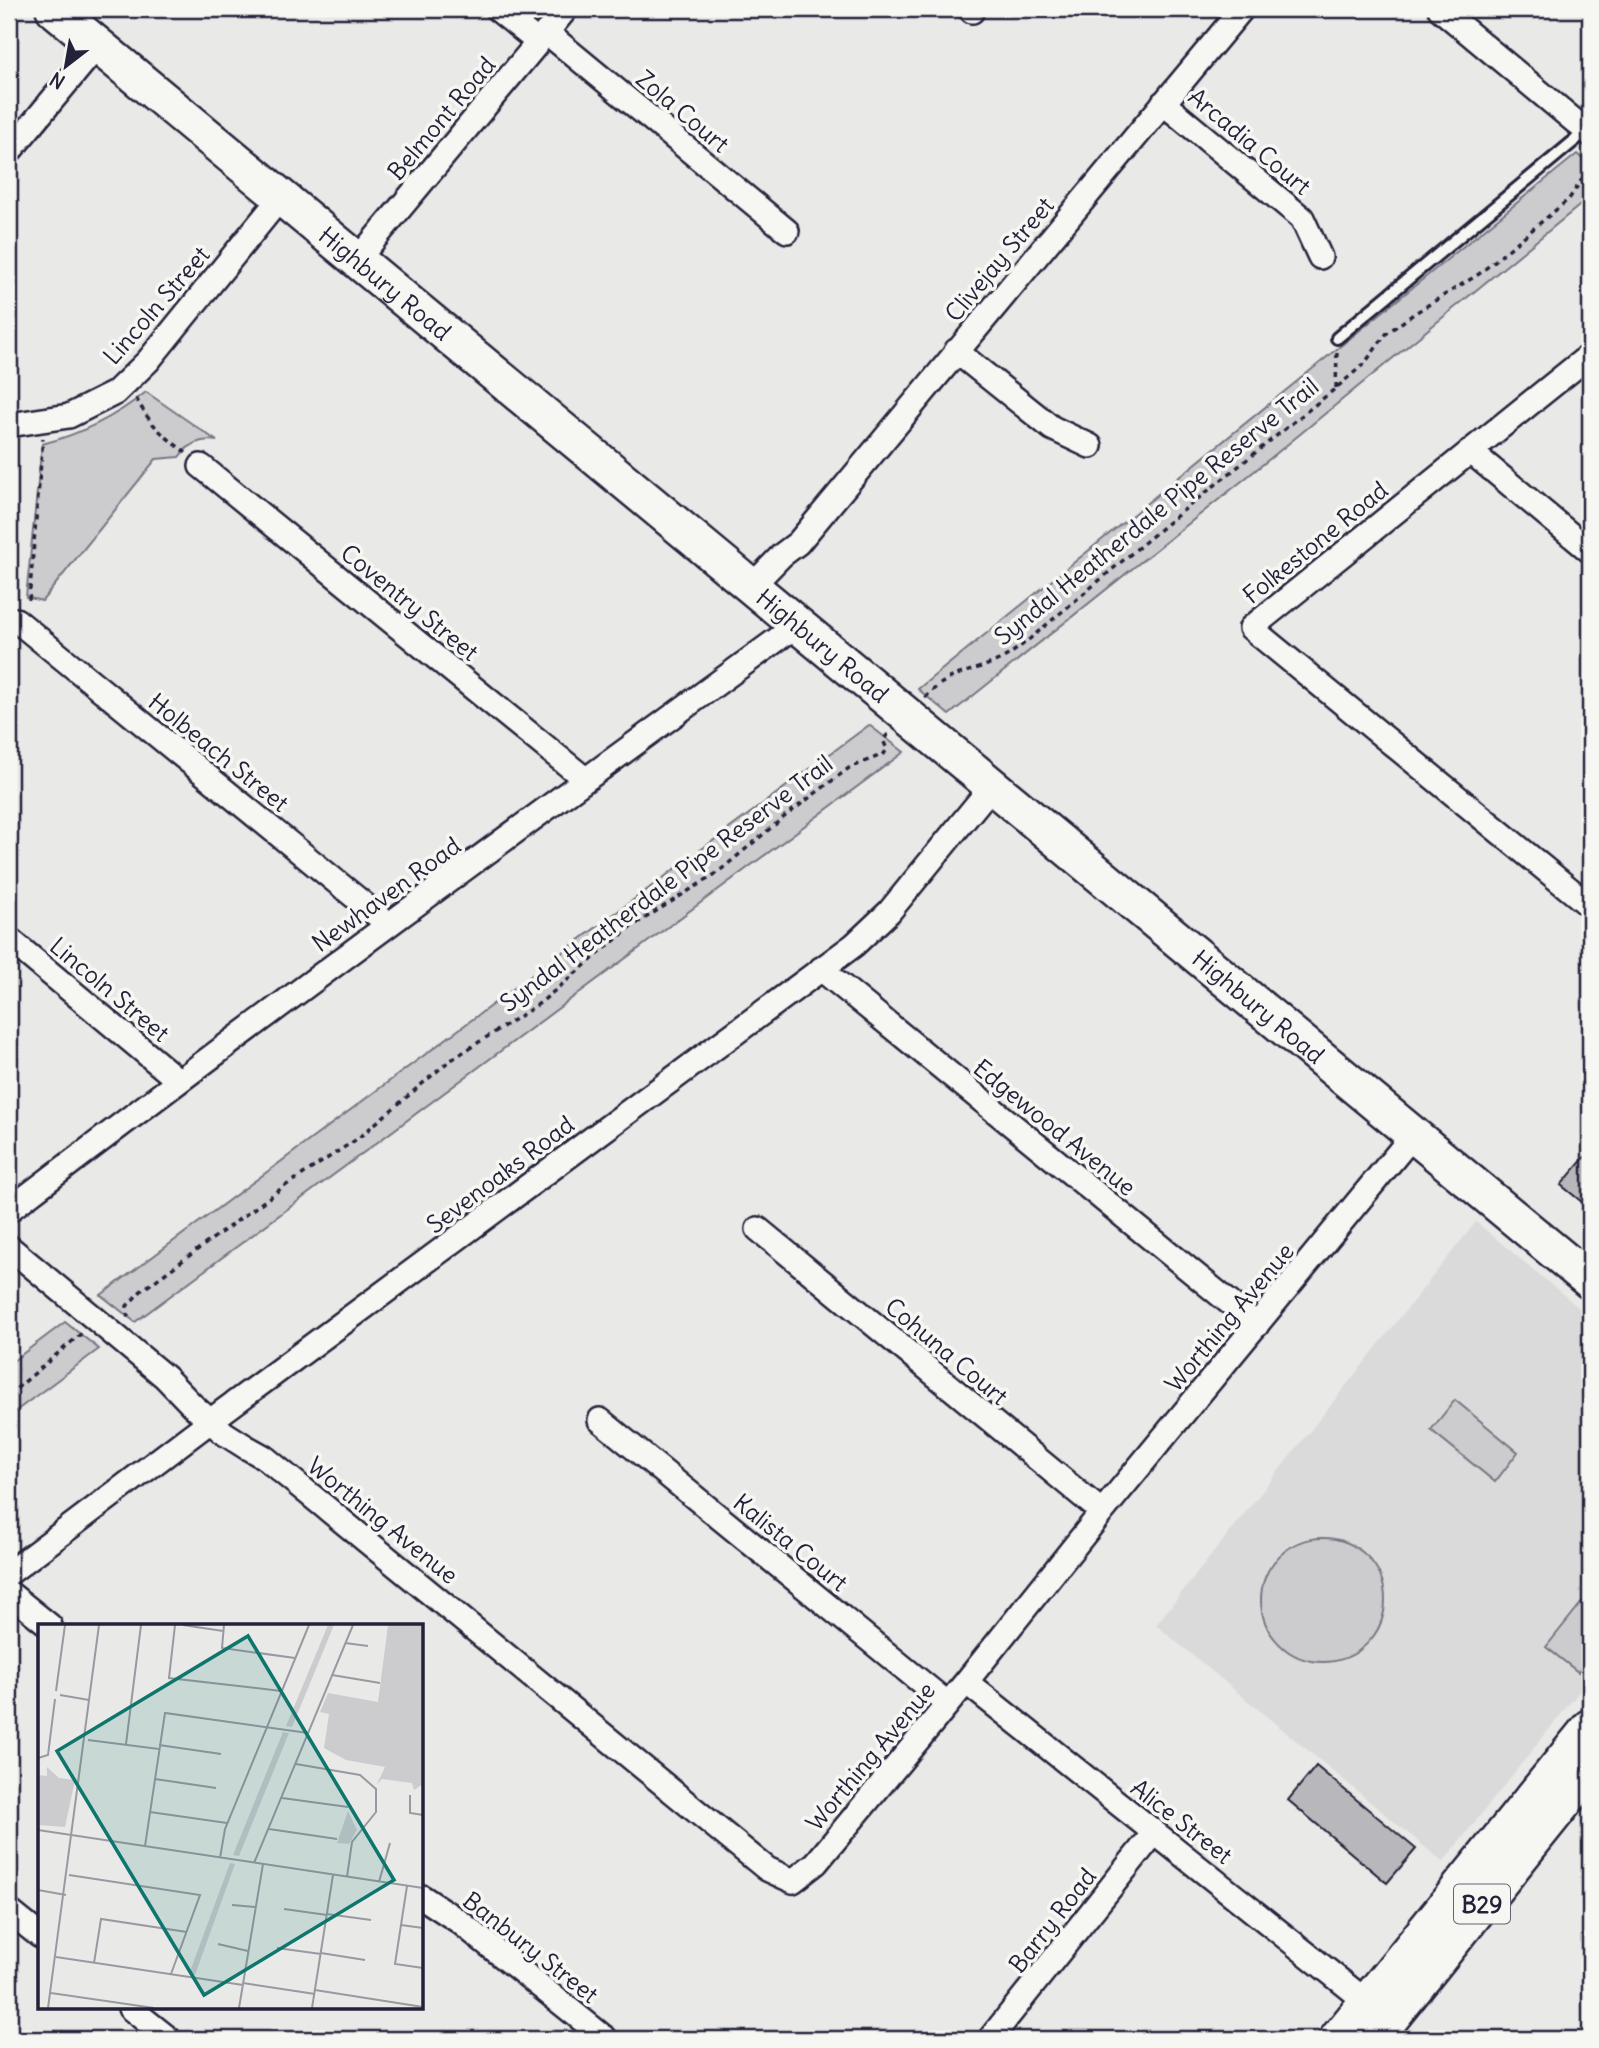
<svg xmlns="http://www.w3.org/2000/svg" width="1599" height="2048" font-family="Delius,sans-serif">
<rect width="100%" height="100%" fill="#e9e9e7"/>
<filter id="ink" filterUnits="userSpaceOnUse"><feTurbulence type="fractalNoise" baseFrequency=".0143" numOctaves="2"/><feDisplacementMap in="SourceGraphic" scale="14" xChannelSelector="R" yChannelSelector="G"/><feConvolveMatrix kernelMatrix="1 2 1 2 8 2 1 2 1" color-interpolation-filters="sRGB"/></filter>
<g filter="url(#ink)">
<path fill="#dadada" d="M1476 1222 1590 1317V1678L1443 1862 1156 1625Z"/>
<path fill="#ccccce" stroke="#777784" stroke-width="2" d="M1577 154 1590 166V197L1272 457 949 715 918 689Z
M146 392 217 441C200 438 189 444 179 457L156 459 42 601 26 597 42 444C81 434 114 418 146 392Z
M869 725 904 752 135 1322 101 1295Z
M65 1322 99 1349 9 1416V1364Z
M1455 1400 1518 1452 1495 1482 1431 1430Z
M1261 1600a62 62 0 1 1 124 0a62 62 0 1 1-124 0Z
M1590 1592V1657L1578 1672 1546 1647Z"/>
<path fill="#b8b8bc" stroke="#22223b" stroke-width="2" d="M1590 1151V1192L1582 1202 1561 1185Z
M1316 1766 1416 1849 1387 1883 1288 1800Z"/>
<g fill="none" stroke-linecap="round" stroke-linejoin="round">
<g stroke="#22223b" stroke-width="16">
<path id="service" d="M1337 338 1586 131"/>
</g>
<g stroke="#22223b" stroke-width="28">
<path id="minor" d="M497 9 538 42
M970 9 972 11
M1440 9 1590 134
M546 32 787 231
M1163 103 1302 218 1320 257
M9 152 98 45
M357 260 566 9
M956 351 1052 428 1090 446
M1590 355 1251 628 1590 906
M9 425 69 416 115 393 148 361 281 197
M1470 451 1590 551
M201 466 585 779
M751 587 782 555 798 543 1242 9
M16 620 388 924
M9 939 178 1080
M821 969 1257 1325
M9 1210C269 1011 533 818 797 625
M758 1229 1102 1512
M9 1247 165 1377 192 1405 224 1433 246 1447 264 1457 767 1869 793 1881 816 1863 966 1682 1102 1512 1413 1135
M600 1420 948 1704
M9 1573 221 1413 854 945 889 912 992 786
M9 1593 50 1626
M966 1682 1367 2002
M422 1897 460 1922 606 2039
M9 1911 40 1936
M130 2008 169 2039
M990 2039 1154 1833"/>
</g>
<g stroke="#22223b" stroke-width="40">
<g id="primary">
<path id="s1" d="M54 9 1590 1281"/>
<path d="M1337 2039 1590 1727"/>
<path d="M1374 2039 1590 1770"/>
</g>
</g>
<path stroke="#22223b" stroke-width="3.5" stroke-dasharray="5 5" stroke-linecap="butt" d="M1336 388 1337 351
M136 398C151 426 162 434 186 453
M29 600 43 438
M925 698C951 669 972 674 1003 658 1011 654 1018 648 1026 642L1164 526 1336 388 1364 364 1387 333 1415 313 1479 274 1569 199 1590 167
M126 1317 128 1315 127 1306 141 1291 282 1188 357 1139 448 1062 540 1003 614 941 631 927 717 873 784 817 849 768 884 754 887 749 883 740 889 733
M9 1395 82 1333"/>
<use href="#service" stroke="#f6f6f2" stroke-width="10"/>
<use href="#minor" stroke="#f6f6f2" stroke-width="23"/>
<use href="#primary" stroke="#f6f6f2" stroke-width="35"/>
</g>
</g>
<g text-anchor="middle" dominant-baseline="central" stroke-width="7" stroke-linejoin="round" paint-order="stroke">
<rect fill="#f6f6f2" stroke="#626272" stroke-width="2" x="1454" y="1884.5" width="56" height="39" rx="5"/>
<g font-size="23" font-weight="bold" fill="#22223b">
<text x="1482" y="1904">B29</text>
</g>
<g font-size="24" fill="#22223b" stroke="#f6f6f2">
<text transform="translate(683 111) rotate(40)">Zola Court</text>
<text transform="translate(441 118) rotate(-50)">Belmont Road</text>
<text transform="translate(1250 141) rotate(40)">Arcadia Court</text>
<text transform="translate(999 259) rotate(-50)">Clivejay Street</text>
<text stroke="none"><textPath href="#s1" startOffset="430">Highbury Road</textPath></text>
<text transform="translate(156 305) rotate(-49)">Lincoln Street</text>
<text transform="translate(1156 511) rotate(-39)">Syndal Heatherdale Pipe Reserve Trail</text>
<text transform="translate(1315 542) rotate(-39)">Folkestone Road</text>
<text transform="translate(410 602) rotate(39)">Coventry Street</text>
<text stroke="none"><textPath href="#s1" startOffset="998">Highbury Road</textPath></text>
<text transform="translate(219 752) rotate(39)">Holbeach Street</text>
<text transform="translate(666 883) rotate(-37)">Syndal Heatherdale Pipe Reserve Trail</text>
<text transform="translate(386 894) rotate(-36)">Newhaven Road</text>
<text transform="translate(110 989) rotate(40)">Lincoln Street</text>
<text stroke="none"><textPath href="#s1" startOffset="1564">Highbury Road</textPath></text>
<text transform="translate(1055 1127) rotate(39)">Edgewood Avenue</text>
<text transform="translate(500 1174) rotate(-37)">Sevenoaks Road</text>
<text transform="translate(1229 1317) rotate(-50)">Worthing Avenue</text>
<text transform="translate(947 1351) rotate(40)">Cohuna Court</text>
<text transform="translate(383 1520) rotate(39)">Worthing Avenue</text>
<text transform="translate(791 1542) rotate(39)">Kalista Court</text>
<text transform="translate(870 1756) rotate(-50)">Worthing Avenue</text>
<text transform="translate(1182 1821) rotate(38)">Alice Street</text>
<text transform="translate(1052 1920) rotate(-52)">Barry Road</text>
<text transform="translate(531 1947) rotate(38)">Banbury Street</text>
</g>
</g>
<g transform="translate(38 1624)">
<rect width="385" height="385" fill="#e9e9e7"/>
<path d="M290 1H296L254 103 248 102ZM350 1H385V160L376 166 374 159 344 155 339 160 347 143 308 136 286 124 291 90 282 88 290 69 340 78ZM245 108 251 109 201 232 195 231ZM9 143 21 154 37 156 27 203 0 201V151L9 152ZM310 187 319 206 311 220 299 219ZM192 239 197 240 166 326 157 351 151 350Z" fill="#ccccce"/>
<path fill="none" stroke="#9999a2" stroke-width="2" d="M137 1 131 54 243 67M145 1 185 7M186 1 184 24 257 34M307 19 330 22M294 51 342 59M18 67 27 1M22 71 51 76M50 116 121 125M88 120 103 1M121 121 183 130M0 134 10 131 17 75M258 140 322 151 338 165V188L314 218 309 253M117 155 178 164M372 171V189L385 191M244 174 310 183M112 188 189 199M231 205 299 215M0 206 385 264M107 222 127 89 270 109M182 234 187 205 271 1M216 239 315 1M31 251 162 271 133 350M341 258 352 219M369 262 357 340 385 344M0 266 28 271M194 281 217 283M246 285 289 291M289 290 333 296M363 301 385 304M180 320 210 327M239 324 283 330M283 329 327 336M18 333 205 361M56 339 63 295 149 308M205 359 277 370M277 366 385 383M13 369 116 384M10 384 61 1M201 384 225 240M274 384 295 251"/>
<path fill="#0f766e" fill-opacity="0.15" stroke="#0f766e" stroke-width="3.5" d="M210 12 356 256 166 371 19 127Z"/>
<rect width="385" height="385" fill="none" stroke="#22223b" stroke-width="3.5"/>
</g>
<rect width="1599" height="2048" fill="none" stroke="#f6f6f2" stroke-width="35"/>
<rect x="18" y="18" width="1564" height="2013" fill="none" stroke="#22223b" stroke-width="2.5" filter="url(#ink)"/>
<g transform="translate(66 66) rotate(211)" stroke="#f6f6f2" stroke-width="5" paint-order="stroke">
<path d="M0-5L12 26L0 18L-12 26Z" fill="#22223b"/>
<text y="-10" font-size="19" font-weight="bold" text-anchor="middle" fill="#22223b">N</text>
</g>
</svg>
